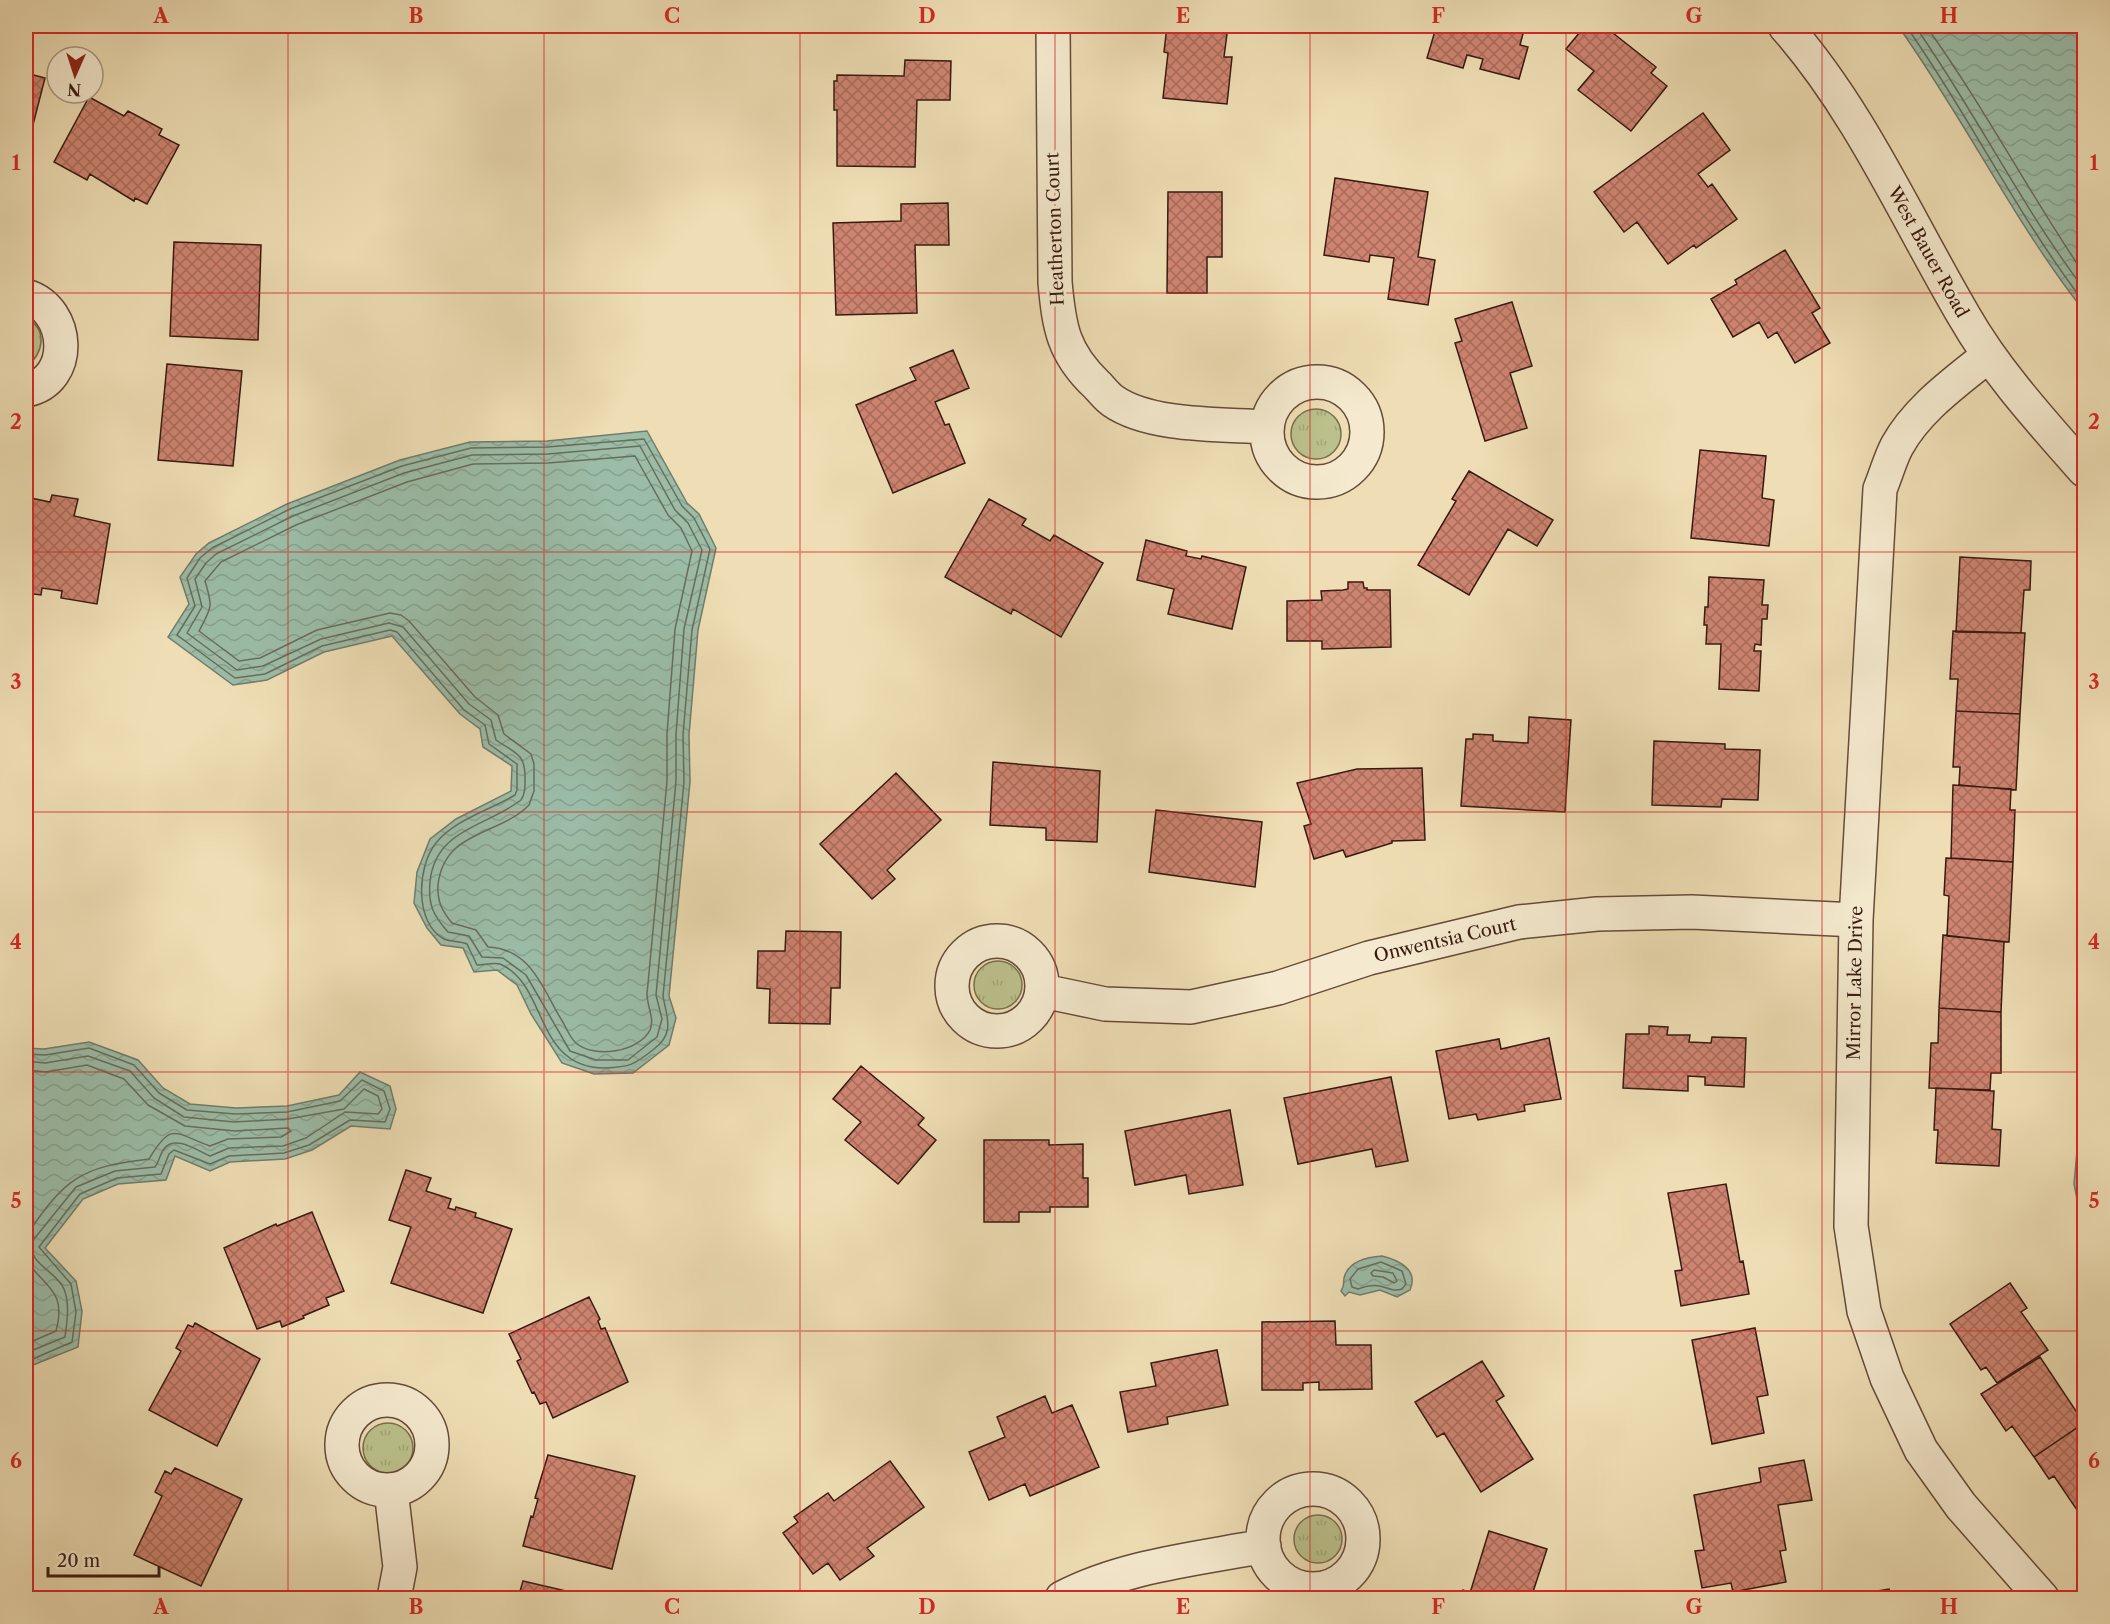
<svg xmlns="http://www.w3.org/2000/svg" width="2110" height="1624" font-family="'Libre Caslon Text',serif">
<defs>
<pattern id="grass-tufts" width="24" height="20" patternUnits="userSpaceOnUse" patternTransform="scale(1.5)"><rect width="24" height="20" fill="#bbc18c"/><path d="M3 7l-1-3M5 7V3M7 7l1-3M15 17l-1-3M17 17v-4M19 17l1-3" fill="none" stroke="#a2a578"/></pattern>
<pattern id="water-waves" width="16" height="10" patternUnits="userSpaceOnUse" patternTransform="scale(1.5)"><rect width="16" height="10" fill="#9bbda8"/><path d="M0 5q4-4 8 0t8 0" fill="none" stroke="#86a28f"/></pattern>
<pattern id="building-cross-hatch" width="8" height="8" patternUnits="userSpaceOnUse" patternTransform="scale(1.5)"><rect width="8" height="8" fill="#ce8471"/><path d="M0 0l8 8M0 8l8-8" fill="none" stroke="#a86b5b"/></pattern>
</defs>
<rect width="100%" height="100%" fill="#efdeb5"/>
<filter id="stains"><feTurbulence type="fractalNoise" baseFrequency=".00333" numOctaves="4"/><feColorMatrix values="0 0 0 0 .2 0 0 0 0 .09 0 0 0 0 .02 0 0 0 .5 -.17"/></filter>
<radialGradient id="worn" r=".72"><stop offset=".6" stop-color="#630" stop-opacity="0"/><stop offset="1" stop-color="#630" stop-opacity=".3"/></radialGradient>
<path fill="url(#grass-tufts)" stroke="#7a6e4e" stroke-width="1.5" d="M26 318C48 329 44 354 26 366Z
M1291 434a25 25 0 1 1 50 0a25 25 0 1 1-50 0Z
M974 985a24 24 0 1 1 48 0a24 24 0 1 1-48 0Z
M363 1448a25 25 0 1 1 50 0a25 25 0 1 1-50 0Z
M1294 1539a24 24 0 1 1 48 0a24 24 0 1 1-48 0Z"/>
<path fill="url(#water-waves)" stroke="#737c6b" stroke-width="1.5" d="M1898 26H2084V311C2014 222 1964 118 1898 26Z
M647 431 687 503 699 514 716 548 698 630 689 735 690 782 669 996 676 1018 669 1045 633 1073 594 1074 562 1063 531 1014 517 985 497 970 474 972 463 948 441 945 427 928 414 903 417 872 430 839 456 819 511 791 512 766 483 747 480 729 460 714 392 636 324 652 267 680 233 685 168 637 189 604 180 577 196 554 209 543 287 504 400 460 470 442 547 441Z
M89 1042 138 1060 163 1088 190 1104 236 1108 287 1106 339 1095 360 1072 390 1086 396 1109 390 1129 351 1126 312 1150 285 1159 230 1162 210 1171 175 1156 166 1180 118 1184 83 1199 45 1248 76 1281 82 1311 78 1347 26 1368V1048L44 1049Z
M2084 1075V1234L2074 1184Z
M1382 1256C1398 1260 1419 1269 1410 1290L1397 1297 1380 1290 1360 1295 1349 1292 1345 1296 1341 1291C1345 1285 1343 1284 1344 1278 1348 1261 1368 1257 1382 1256Z"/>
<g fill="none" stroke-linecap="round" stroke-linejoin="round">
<path stroke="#6a6c5c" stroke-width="1.5" d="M1906 26C1969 115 2017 215 2084 302
M1915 26C1975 111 2021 206 2084 289
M1926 26C1983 105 2029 193 2084 274
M644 439 682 506 694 518 710 549 692 630 683 735 684 782 663 996C667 1018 675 1033 654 1049 634 1065 630 1067 605 1068 534 1068 548 984 500 964 494 962 484 965 477 965L467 944C460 941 451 942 444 939 414 923 417 866 436 843 454 820 490 810 515 795L517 790V764L489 744 485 725 464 710 397 632 390 630 322 646 265 674 235 678 177 635 195 606 187 578 200 558 212 548 290 509 402 466 471 448 547 447Z
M640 446 675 510 688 523 702 550 684 629 676 734V781L656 995 662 1019 657 1037 628 1060H596L570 1051 526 975 503 958 482 957 469 936 448 932C433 915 428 905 430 882 435 829 486 827 521 800 525 794 525 788 525 781 526 753 516 754 496 740L491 720 469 704 403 627 389 623 321 639 263 666 237 670 187 633 202 607 195 579 206 563 216 554 293 516 404 473 472 455 548 454Z
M635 456 668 515 681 528 692 551 675 629 667 734V781L647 994C647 1007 655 1018 650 1030 639 1052 594 1059 576 1043 571 1039 567 1030 564 1024 543 991 533 949 488 947L476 930 452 923C442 911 437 901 438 885 444 830 499 836 529 805L534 791V764L531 754 504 734 498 715 475 697 409 621 401 615 390 613 317 630 260 658 239 661 199 631C212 607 213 607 205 581L221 562 296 525 407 482 473 464 548 463Z
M26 1054 45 1055 89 1048 134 1065 159 1093 187 1110 235 1114 287 1112 340 1101 362 1080 384 1091 390 1109 385 1122 350 1120 309 1145 284 1153 229 1156 210 1164 174 1150 169 1154 161 1174 117 1178 80 1194 39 1247 71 1284 76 1312 72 1342 26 1362
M26 1061 45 1063 88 1056 130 1071 154 1098 184 1117 234 1122 288 1119 344 1109 364 1089 378 1096 382 1109 378 1114 345 1112 306 1138 283 1146 229 1148 210 1156C198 1151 174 1134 164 1149 160 1154 159 1162 155 1167L115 1171 76 1187 34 1239C23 1262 57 1271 64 1289 70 1304 67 1321 65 1337L26 1353
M26 1070 46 1072 87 1065 124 1079 148 1105 185 1126 235 1131 288 1128 291 1131 281 1137 228 1139 210 1146C174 1133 172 1121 149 1159 79 1167 65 1179 26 1236
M2084 1149 2080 1184 2084 1212
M26 1260C45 1288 67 1290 56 1331L26 1344
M1381 1262 1402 1271 1406 1284 1402 1289C1387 1294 1384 1279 1358 1289L1352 1287 1350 1279 1358 1269Z
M1374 1270 1393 1273 1397 1281 1394 1283 1383 1277 1373 1276 1371 1273Z"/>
</g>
<path fill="url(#building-cross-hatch)" stroke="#381a0f" stroke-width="1.5" d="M1167 26H1228L1224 57H1232L1227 104 1163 98 1168 53 1164 52Z
M1423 26H1525L1520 45 1528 47 1519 79 1480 69 1483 59 1467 55 1463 68 1427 58 1435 31Z
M1585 26H1604L1656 67 1651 73 1667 86 1631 131 1578 90 1594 71 1566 49Z
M905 60 951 61 950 100H917L915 167 837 166V110H834V81H837V75L904 76Z
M26 73 45 78 26 152Z
M89 97 124 116 128 111 162 129 159 135 179 145 147 204 135 198 134 201 90 174 87 180 54 162Z
M1703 113 1730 150 1698 174 1708 187 1712 184 1737 219 1696 248 1694 245 1668 264 1637 222 1624 232 1594 192Z
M1335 178 1428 192 1418 257 1435 260 1428 305 1388 299 1394 258 1370 255 1369 262 1324 255Z
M1168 192H1222V257H1207V293H1167Z
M948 203 949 245H915L917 313 836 315 833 223 901 221V204Z
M174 242 261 245 258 340 170 336Z
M1785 250 1820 308 1812 313 1830 343 1795 363 1777 332 1768 338 1759 322 1733 337 1711 299 1737 284 1735 280Z
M1512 302 1532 366 1510 373 1527 428 1485 441 1455 343 1462 341 1455 319Z
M953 350 969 388 935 402 945 425 949 424 965 463 893 493 856 405 916 380 910 368Z
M167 364 242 371 233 466 158 460Z
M1700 450 1766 456 1762 498 1774 500 1769 546 1691 538Z
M1469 471 1553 520 1537 546 1508 529 1469 595 1418 565 1456 501 1452 499Z
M52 495 78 499 74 516 110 524 97 604 61 598 62 591 42 588 41 595 26 593V497L50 502Z
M989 499 1026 519 1022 525 1050 541 1054 535 1103 563 1061 637 1013 609 1011 614 945 577Z
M1146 540 1187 551 1186 556 1201 559 1202 556 1246 567 1232 629 1168 614 1174 589 1137 580Z
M1960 557 2031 561 2030 590H2024L2021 633 1956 632Z
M1709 577 1764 580 1762 605H1768L1767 619H1762L1761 645 1755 644 1754 651H1761L1759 691 1719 689 1721 644H1706L1707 625H1704L1705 607H1708Z
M1348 582H1363L1364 588H1367V590H1390L1391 647 1322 649V641H1287V601L1322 600 1321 591 1343 590 1348 589Z
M1953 631 2025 633 2020 714 1956 711 1958 679H1950Z
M1956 711 2020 714 2016 790 1959 785 1960 767H1953Z
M1529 717 1571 720 1565 812 1461 806 1466 739H1473V734L1493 735V741L1528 743Z
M1654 741 1725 744V749L1760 750 1758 800 1722 799 1721 807 1652 805Z
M993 762 1100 771 1097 842 1046 840V828L990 825Z
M1422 768 1425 840 1392 841V843L1346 857 1343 850 1314 859 1304 826 1311 824 1297 783 1357 769Z
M896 773 941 820 887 870 895 879 872 899 820 844Z
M1953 785 2011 789 2010 810H2015L2013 862 1951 858Z
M1156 810 1262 822 1255 887 1149 872Z
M1946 858 2013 862 2009 942 1947 936 1949 896 1944 895Z
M786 931 841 932 840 988H831L830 1024 769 1023 770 989 757 988 758 951H785Z
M1943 935 2004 942 2001 1012 1939 1008Z
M1939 1008 2001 1012V1073H1991L1990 1090 1929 1088 1931 1043H1938Z
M1649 1026 1668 1027 1667 1035H1690L1689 1042 1711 1043 1712 1037 1746 1038 1744 1087 1705 1085V1077L1688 1076V1091L1623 1088 1626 1034H1649Z
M1549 1038 1561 1099 1524 1105 1525 1111 1478 1120 1476 1114 1449 1119 1436 1051 1499 1039 1501 1049Z
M861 1066 924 1118 918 1125 936 1140 898 1184 845 1140 861 1122 833 1099Z
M1391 1077 1408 1161 1376 1167 1372 1149 1298 1164 1284 1098Z
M1936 1088 1994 1091 1992 1129 2001 1130 1999 1166 1936 1163 1938 1130H1934Z
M1230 1110 1243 1185 1189 1194 1186 1175 1135 1185 1125 1131Z
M984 1140H1049V1145L1083 1144V1178H1088V1207H1050V1212H1019V1222H984Z
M406 1170 431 1178 426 1191 451 1199 448 1208 455 1210 456 1207 476 1213 475 1217 512 1229 483 1313 391 1283 411 1227 389 1220Z
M1726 1184 1740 1262 1743 1261 1749 1294 1681 1306 1675 1271 1682 1270 1668 1193Z
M312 1212 344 1291 326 1298 329 1305 303 1316 304 1318 282 1327 280 1321 257 1329 224 1248 276 1224 277 1226Z
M2010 1283 2027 1308 2021 1312 2048 1350 1997 1383 1986 1367 1981 1370 1950 1324Z
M589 1297 600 1319 598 1321 601 1329 605 1328 628 1382 553 1418 546 1402 540 1404 534 1392 532 1393 517 1361 521 1359 509 1334Z
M1335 1321 1336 1345H1371L1372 1389 1319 1390V1382L1303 1383V1390H1262V1322Z
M195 1323 260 1359 217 1446 149 1410 181 1351 176 1348 188 1325 193 1327Z
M1755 1328 1768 1395 1757 1397 1764 1433 1712 1444 1692 1340Z
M1217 1350 1228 1405 1167 1417 1168 1424 1128 1432 1120 1392 1156 1386 1151 1363Z
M2040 1357 2084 1423 2034 1457 2012 1426 2006 1431 1981 1394Z
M1482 1361 1504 1396 1496 1401 1533 1459 1481 1492 1444 1433 1437 1437 1415 1402Z
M1045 1396 1052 1413 1072 1405 1099 1467 1030 1496 1025 1484 989 1500 969 1452 1005 1437 997 1417Z
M2084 1423V1509L2079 1513 2054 1476 2049 1479 2034 1457Z
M548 1455 635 1476 612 1569 523 1546 531 1516 533 1517 538 1499 535 1498Z
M1804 1460 1812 1500 1778 1505 1786 1550 1780 1551 1786 1582 1733 1592 1731 1583 1702 1588 1695 1551 1704 1550 1694 1495 1761 1482 1759 1468Z
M890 1461 924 1507 867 1548 874 1556 840 1580 828 1563 813 1574 783 1533 798 1522 794 1517 828 1493 834 1501Z
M175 1468 242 1499 201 1586 134 1555 162 1496 155 1492 165 1471 171 1474Z
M1489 1531 1547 1549 1531 1598H1460L1463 1590 1470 1593Z
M523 1581 596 1598H518Z
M1889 1589 1891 1598H1834Z"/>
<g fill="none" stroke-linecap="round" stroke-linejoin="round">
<g stroke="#664b38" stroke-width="36">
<path id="minor" d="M1053 26 1055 282C1059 327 1063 353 1097 385 1102 390 1107 397 1113 401 1150 427 1222 424 1266 427
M1785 26C1860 111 1907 219 1964 316 1996 372 2042 422 2084 470
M26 296C71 310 74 381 26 390
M1989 355C1956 382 1918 408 1897 446 1890 459 1886 475 1880 489L1856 920 1851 1226 1864 1311 1887 1378 1921 1450 1961 1506 2042 1598
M1267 432a50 50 0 1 1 100 0a50 50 0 1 1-100 0Z
M952 986a45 45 0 1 1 90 0a45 45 0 1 1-90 0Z
M1043 991 1105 1004 1191 1007 1278 988 1369 958 1519 922 1597 914 1692 912 1856 920
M342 1445a45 45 0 1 1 90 0a45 45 0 1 1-90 0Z
M1263 1539a50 50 0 1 1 100 0a50 50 0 1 1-100 0Z
M391 1490 400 1567 394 1598
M1062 1598C1123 1566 1196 1559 1264 1546"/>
</g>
<use href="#minor" stroke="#f5eacf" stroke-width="33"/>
</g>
<path fill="none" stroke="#d62828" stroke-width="1.5" stroke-opacity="0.55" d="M288 26V1598M544 26V1598M800 26V1598M1055 26V1598M1310 26V1598M1566 26V1598M1822 26V1598M26 293H2084M26 552H2084M26 812H2084M26 1072H2084M26 1331H2084"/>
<g text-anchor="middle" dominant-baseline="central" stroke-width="6" stroke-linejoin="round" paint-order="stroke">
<g font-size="18" fill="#381a0f" stroke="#f5eacf">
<text transform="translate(1055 229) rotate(-92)">Heatherton Court</text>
<text transform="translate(1928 252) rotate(61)">West Bauer Road</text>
<text transform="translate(1445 940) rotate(-13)">Onwentsia Court</text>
<text transform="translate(1855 983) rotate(-89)">Mirror Lake Drive</text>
</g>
</g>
<rect width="2110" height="1624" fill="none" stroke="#efdeb5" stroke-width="66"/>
<g transform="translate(75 75) rotate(183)"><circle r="28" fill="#f5eacf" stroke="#a99782" stroke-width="1.5"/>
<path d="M0-4.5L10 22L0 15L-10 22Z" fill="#8f2418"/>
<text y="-9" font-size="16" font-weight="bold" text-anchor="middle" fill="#381a0f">N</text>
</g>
<path d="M48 1567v9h111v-9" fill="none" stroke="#381a0f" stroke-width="3"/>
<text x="57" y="1567" font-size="18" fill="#381a0f" stroke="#f5eacf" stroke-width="4.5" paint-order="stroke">20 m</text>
<rect x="33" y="33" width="2044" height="1558" fill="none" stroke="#d62828" stroke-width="2"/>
<g font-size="20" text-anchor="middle" font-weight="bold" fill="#d62828">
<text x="161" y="23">A</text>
<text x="416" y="23">B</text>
<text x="672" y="23">C</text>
<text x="927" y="23">D</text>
<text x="1183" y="23">E</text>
<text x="1438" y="23">F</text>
<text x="1694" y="23">G</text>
<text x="1949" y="23">H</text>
<text x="16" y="170">1</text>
<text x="2094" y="170">1</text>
<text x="16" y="429">2</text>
<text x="2094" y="429">2</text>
<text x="16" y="689">3</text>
<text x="2094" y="689">3</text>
<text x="16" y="949">4</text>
<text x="2094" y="949">4</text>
<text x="16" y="1208">5</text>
<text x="2094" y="1208">5</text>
<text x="16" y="1468">6</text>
<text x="2094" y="1468">6</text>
<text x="161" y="1614">A</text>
<text x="416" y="1614">B</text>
<text x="672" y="1614">C</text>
<text x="927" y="1614">D</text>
<text x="1183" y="1614">E</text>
<text x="1438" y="1614">F</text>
<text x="1694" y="1614">G</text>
<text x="1949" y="1614">H</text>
</g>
<rect width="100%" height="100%" filter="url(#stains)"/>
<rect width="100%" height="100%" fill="url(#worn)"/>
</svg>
